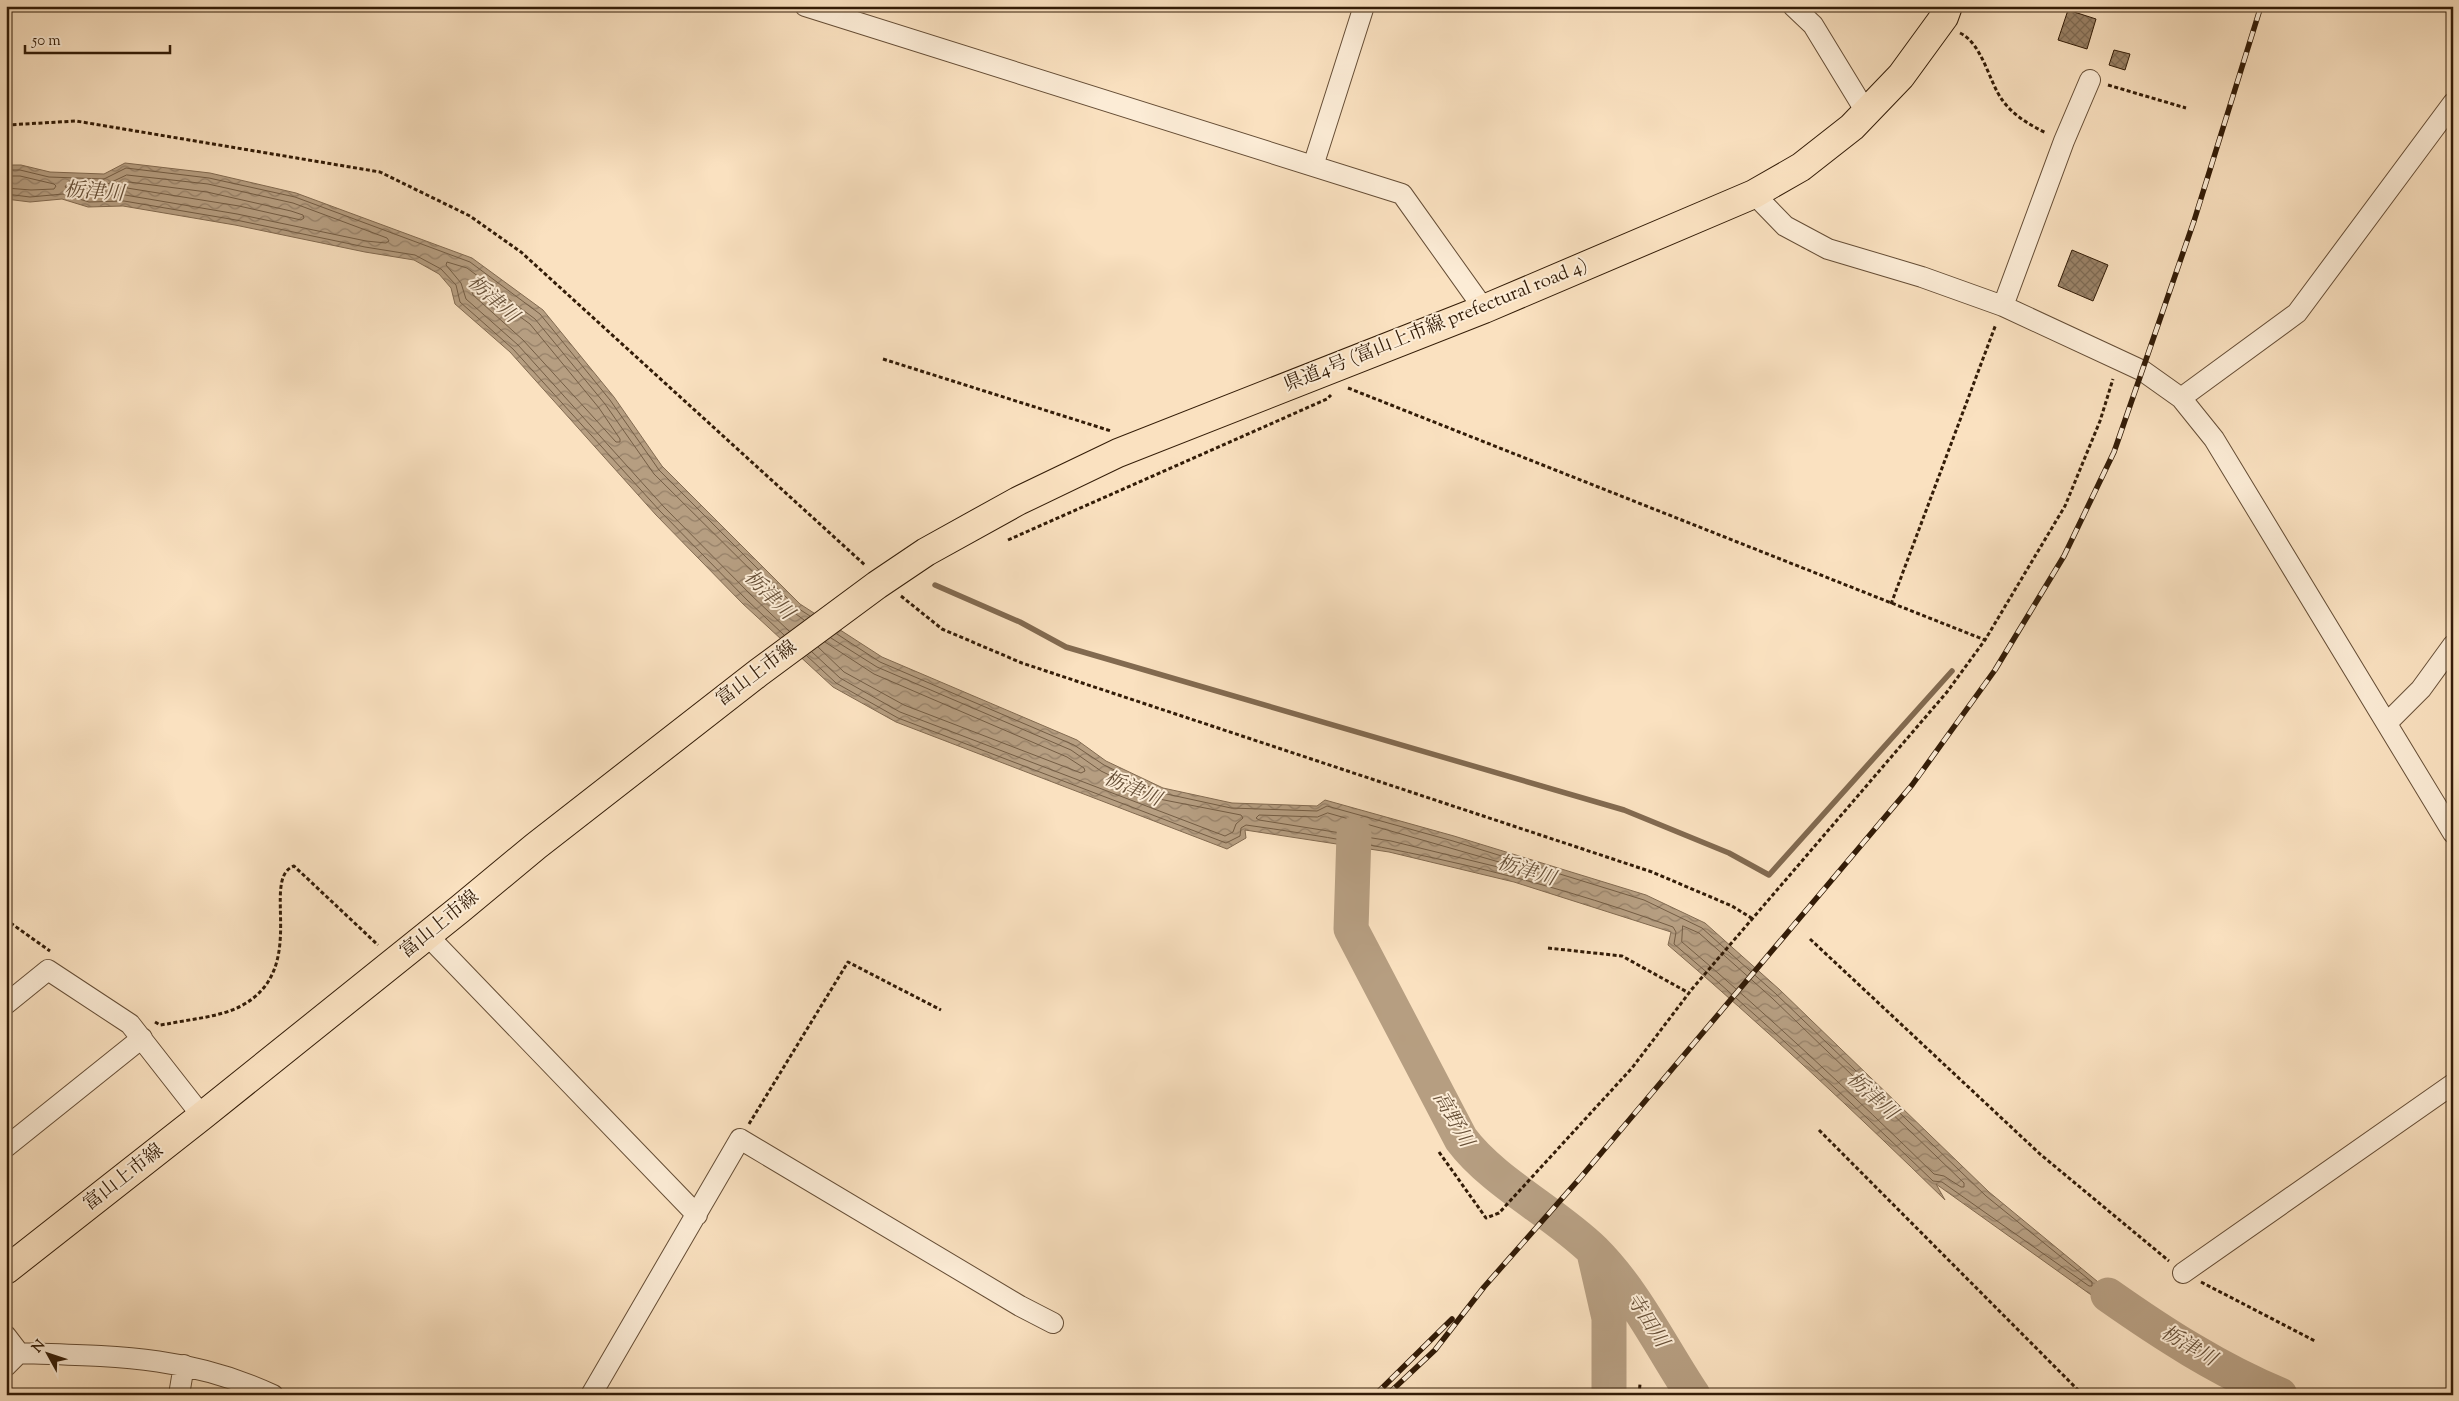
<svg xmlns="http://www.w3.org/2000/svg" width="2459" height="1401" font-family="'Sorts Mill Goudy','Noto Serif JP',serif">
<defs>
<pattern id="water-waves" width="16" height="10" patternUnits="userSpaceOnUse" patternTransform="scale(1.25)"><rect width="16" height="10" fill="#b69e81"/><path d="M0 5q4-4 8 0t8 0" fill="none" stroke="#958068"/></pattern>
<pattern id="building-cross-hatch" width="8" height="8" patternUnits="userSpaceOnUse" patternTransform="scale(1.25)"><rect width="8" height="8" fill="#9a8267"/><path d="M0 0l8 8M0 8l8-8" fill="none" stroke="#7e6a53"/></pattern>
</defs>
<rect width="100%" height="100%" fill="#fae1c0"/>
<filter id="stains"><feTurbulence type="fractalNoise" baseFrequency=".004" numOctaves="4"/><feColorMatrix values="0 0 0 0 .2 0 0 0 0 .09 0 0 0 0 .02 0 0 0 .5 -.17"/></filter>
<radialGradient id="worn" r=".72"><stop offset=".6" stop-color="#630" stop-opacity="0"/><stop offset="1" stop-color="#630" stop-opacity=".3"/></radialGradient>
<path fill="url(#water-waves)" stroke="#826a50" d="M125 163 210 173 296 193 472 258 543 310 614 397 662 466 800 604 882 657 1077 740 1106 761 1163 788 1232 803 1317 806 1325 800 1454 836 1646 895 1705 923 1780 990 1989 1192 2172 1343 2122 1317 1936 1184 1945 1200C1855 1112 1763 1026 1668 945L1671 932 1514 882 1389 852 1245 830 1246 838 1227 849 896 722 833 687 743 604 656 515 510 352 455 304 451 288 439 274 414 260 365 252 235 225 123 206 88 207 62 199 30 202 6 199V165H21L50 172 104 174Z"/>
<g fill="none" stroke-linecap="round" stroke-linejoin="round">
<path stroke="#745d44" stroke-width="1" d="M6 170H20L49 177 104 179 126 168 209 178 295 197 470 262 540 314 610 400 659 470 796 607 810 616
M127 175 208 184 293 203 387 238 389 241 386 243 366 241 237 214 125 195H90L65 187 67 184 105 185Z
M6 176H20L54 184 56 186 54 189 31 190 6 188
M129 182 207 192 291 211 303 215 304 218 301 220 239 206 127 188 125 184Z
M6 194 30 197 63 194 89 202 124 201 236 220 365 247 415 255 441 269 456 285 460 302 513 349 660 511 747 600 784 635
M472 282 530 324 599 408 620 439V442H616L523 340 473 295 470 285Z
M789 631 751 595 664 507 518 345 466 299 461 283 446 265 447 262 467 268 535 319 605 404 654 474 792 611 804 620
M818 647 844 672 904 705 1081 773 1085 771 1084 768 1067 757 874 674 825 642
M812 652 840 678 900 712 1225 836 1233 832 1236 824 1243 818 1241 815 1159 799 1101 771 1071 750 877 667 831 638
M807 656 836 683 898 718 1226 843 1240 836 1241 828 1246 825C1391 845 1535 876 1673 927L1676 932 1674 944C1763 1020 1849 1100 1933 1181L1942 1182 2089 1286H2092V1282L1986 1196 1776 994 1702 928 1644 900 1453 841 1327 806 1317 811 1231 808 1162 793 1104 765 1074 745 880 662 837 634
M1328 813 1499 862 1501 865 1498 867 1391 841 1259 820 1256 818 1259 815 1317 817Z
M1683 926 1699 933 1772 998 1964 1183V1187H1961L1944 1176 1934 1174C1852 1094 1769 1016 1682 942Z"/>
<path stroke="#826a50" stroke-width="5.5" d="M935 585 1020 622 1066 647 1624 810 1729 853 1769 875 1952 671"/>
<path stroke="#b69e81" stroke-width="35" d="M1354 834 1351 929 1461 1139C1493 1182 1554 1212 1594 1251 1635 1292 1661 1347 1693 1395
M1595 1257 1609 1318V1395
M2108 1295C2162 1333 2219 1370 2280 1395"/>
</g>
<path fill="url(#building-cross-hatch)" stroke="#331c07" d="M2068 10 2096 19 2087 49 2058 40Z
M2114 50 2130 54 2125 70 2109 65Z
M2072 250 2108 265 2093 301 2058 286Z"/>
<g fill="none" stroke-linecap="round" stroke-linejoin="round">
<g stroke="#654d35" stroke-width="22">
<path id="street" d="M805 6 1402 194 1484 309
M1793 6 1813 25 1866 112
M1313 166 1364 6
M1754 194 1785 226 1828 249 1922 277 2003 306 2143 371 2181 398 2214 439 2453 833
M2003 306 2064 141 2090 80
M2181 398 2297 313 2453 103
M2387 723 2421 689 2453 645
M427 935 697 1215
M6 1004 48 970 130 1024 202 1116
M6 1147 142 1038
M2183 1273 2453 1084
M6 1336 19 1353C109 1356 188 1355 273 1395
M6 1366 19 1353
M179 1395 184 1365
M591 1395 740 1139 1020 1306 1053 1323"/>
</g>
<g stroke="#331c07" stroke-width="30">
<path id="primary" d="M6 1270 202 1116 460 909 536 846 758 673 877 585 926 552 1018 501 1118 453 1484 309 1754 194 1801 167 1852 127 1901 76 1944 17 1948 6"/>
</g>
<path stroke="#331c07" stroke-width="3" stroke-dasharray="4 2.5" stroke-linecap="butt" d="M1960 33C1983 44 1989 83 2003 101 2014 116 2030 125 2046 133
M2108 85 2186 108
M6 125 76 121 380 172 470 216 521 252 866 566
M883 359 1111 431
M1348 388 1985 640
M1008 540 1327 399 1331 395
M901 596 942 629 1022 663 1652 872 1732 906 1753 919
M1891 604 1996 324
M6 930 12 924 50 951
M1810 939 2040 1154 2169 1261
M1548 948 1622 956 1689 993
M155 1022 160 1025 167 1024C191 1019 220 1017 241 1006 311 969 259 879 294 866L378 945
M749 1124 848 962 941 1010
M1819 1130 2083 1395
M1439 1152 1486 1218 1499 1213 1632 1068 1692 989 1947 692 1985 640 2065 506 2100 421 2113 379
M2201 1282 2315 1341
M1639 1395 1640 1384"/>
<use href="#street" stroke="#fcecd6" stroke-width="20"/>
<use href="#primary" stroke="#fae1c0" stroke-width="28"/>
<g stroke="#331c07" stroke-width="5.5">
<path id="rail" d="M1375 1395 1452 1319
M1387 1395 1435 1350 1484 1287 1581 1177 1912 785 1995 670 2064 556 2114 452 2194 221 2261 6"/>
</g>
<use href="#rail" stroke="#fcecd6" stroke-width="4" stroke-dasharray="11" stroke-linecap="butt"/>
</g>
<g text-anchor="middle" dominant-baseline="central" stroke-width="4" stroke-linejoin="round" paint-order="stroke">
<g font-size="19" fill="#331c07" stroke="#fcecd6">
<text transform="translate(1436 326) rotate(-22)">県道4号 (富山上市線 prefectural road 4)</text>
<text transform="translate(757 674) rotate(-37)">富山上市線</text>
<text transform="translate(440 925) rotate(-39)">富山上市線</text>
<text transform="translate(124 1178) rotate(-38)">富山上市線</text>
</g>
<g font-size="20" font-style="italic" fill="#675038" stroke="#fcecd6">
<text transform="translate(94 193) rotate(4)">栃津川</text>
<text transform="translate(492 300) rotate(42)">栃津川</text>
<text transform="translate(768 596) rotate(45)">栃津川</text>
<text transform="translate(1132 790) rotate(23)">栃津川</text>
<text transform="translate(1526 872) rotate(17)">栃津川</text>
<text transform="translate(1871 1097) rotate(42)">栃津川</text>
<text transform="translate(1452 1120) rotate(60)">高野川</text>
<text transform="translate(1646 1321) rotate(57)">寺田川</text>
<text transform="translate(2188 1347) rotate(30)">栃津川</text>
</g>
</g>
<rect width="2459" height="1401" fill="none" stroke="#fae1c0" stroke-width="25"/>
<rect x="8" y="8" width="2444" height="1386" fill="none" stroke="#331c07" stroke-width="2.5"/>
<rect x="12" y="12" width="2434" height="1376" fill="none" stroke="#331c07"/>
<g transform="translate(48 1354) rotate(310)" stroke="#fcecd6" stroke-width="4" paint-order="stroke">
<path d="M0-4L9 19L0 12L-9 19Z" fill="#331c07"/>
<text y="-8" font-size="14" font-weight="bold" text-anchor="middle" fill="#331c07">N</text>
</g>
<path d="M25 45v8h145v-8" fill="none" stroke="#331c07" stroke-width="2.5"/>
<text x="32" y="45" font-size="15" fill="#331c07" stroke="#fcecd6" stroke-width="4" paint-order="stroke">50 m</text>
<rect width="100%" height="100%" filter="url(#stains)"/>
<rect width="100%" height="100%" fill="url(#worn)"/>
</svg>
